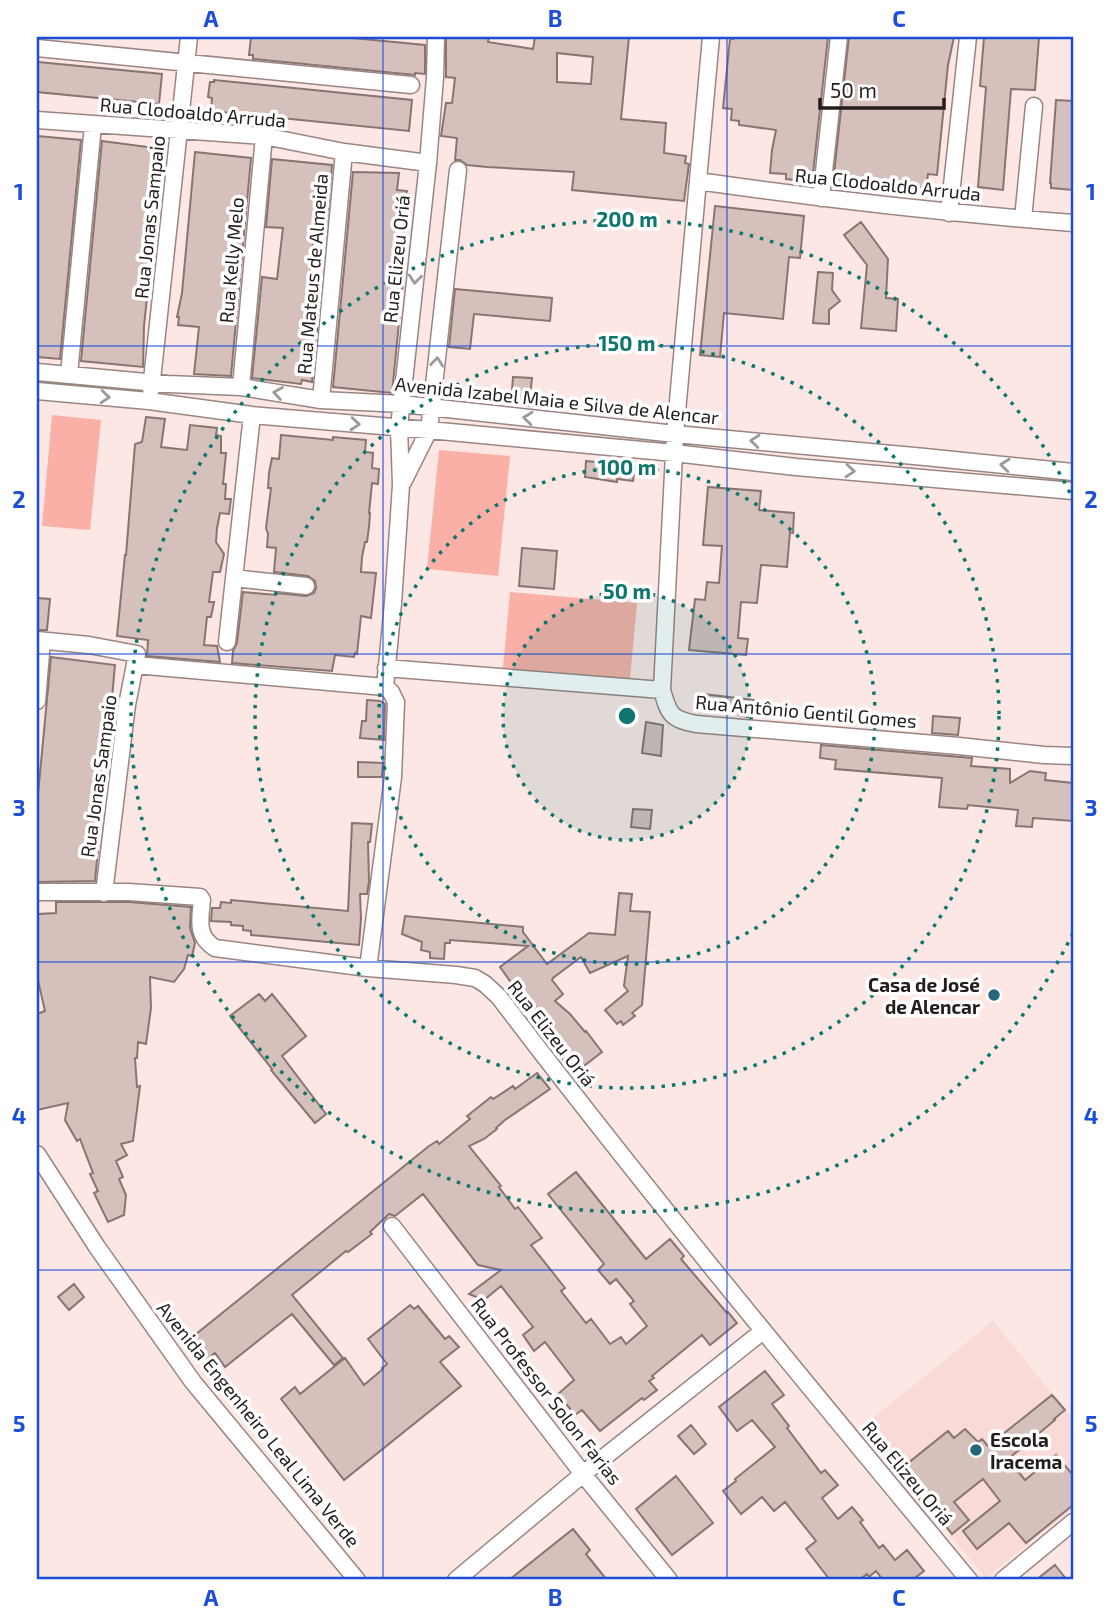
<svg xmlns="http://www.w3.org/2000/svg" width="1110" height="1617" font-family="'Exo 2',sans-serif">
<rect width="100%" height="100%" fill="#fde7e4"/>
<path fill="#f9dad6" d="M993 1321 1073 1419V1508L986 1578 897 1472 862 1427Z"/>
<path fill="#fab0a7" d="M52 415 101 420 90 530 42 526Z
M439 450 510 456 498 576 427 569Z
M510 592 637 603 630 679 503 668Z"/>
<path fill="#d5c0bc" stroke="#887471" stroke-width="2" fill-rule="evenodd" d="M251 37H342L425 45V74L415 73V75L253 59V55H249Z
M446 37H489L488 42 533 49 535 37H629L621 119 666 123 664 153 686 156 685 163 689 164 684 201 572 190 574 172 487 167 467 165 460 160H455L457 138 441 136 446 103H452L455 78 446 77ZM557 53 593 57 591 84 557 82Z
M733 37H828L812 182 786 179V174L770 173 772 150 776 130 739 125V121L731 120 732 109 723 108 730 39H733Z
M849 37H954L948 65 937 175 928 174 926 188 909 186V189L894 187 885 188 833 183Z
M984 37H1039L1035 90 1011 89 1003 190 978 187 986 87 980 86Z
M38 62 162 74 159 104 37 92Z
M214 80 412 100 409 131 211 111 212 98 208 97 210 82H214Z
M1056 100 1073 101V190L1051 188V183H1050Z
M37 136 81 140 60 359 37 357Z
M102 141 163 149 144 326 143 367 81 361Z
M195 152 251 158 231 376 194 374 199 327 178 325 179 317H177L182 293Z
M272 159 332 165 326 233 314 232 309 280 321 282 312 382 302 380 301 384 252 378 262 277 277 279 283 228 266 227Z
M353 172 399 173 397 190 407 191 406 194 411 195 409 216 405 215 403 241H407L392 393 333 387Z
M715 206 804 216 800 258 789 257 783 319 724 313 720 357 700 355Z
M861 222 888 259 886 298 898 299 896 331 861 328 867 265 844 235Z
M818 272 833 273 832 290 840 301 829 310V324L813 323Z
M455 289 552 298 550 321 474 314 470 349 449 347Z
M513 377 532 378 529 406 511 404Z
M146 417 165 419 161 447 187 450 190 425 217 428 216 435 221 436V453H226L223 484H226L225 499H231L229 514 220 513 217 528 216 542 224 554 220 572H213L209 602H214L211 617H207L204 645 217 646 220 662 147 656 148 640 117 636 125 555H126L135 444 142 442Z
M281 435 333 440V437L366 440 365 452 373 453 372 468 379 469 378 484 372 483 369 513H370L369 527 367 542H365L362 557 361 572 376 573 371 618 361 616 357 654 355 653 354 657 335 655 332 671 232 663 233 651 237 643 243 592 276 595V593L306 596 314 593 316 588 315 581 308 576 274 572 276 548 267 547 268 534 266 528 271 488H268L269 473 272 458 279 459Z
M586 461 635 466 633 481 617 479V482L585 477Z
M708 487 761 491 759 510 794 513 793 533 790 532 787 567 761 565 757 603 741 602 738 638 748 639 746 655 689 650 695 599 705 600 707 582 719 583 722 546 703 545Z
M522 548 557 551 554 589 519 586Z
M37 598 50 599 47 630H37Z
M51 657 115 665 95 881 37 882V805Z
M703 694 755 700 752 718 739 715 740 711 702 706Z
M367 700 380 701 385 704 384 740 360 738 362 721H366Z
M933 716 960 718 958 735 932 733Z
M646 722 663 725 661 756 642 753Z
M821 745 972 758 971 766 1010 769V783L1030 771 1046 773 1045 780 1073 783V821L1033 818 1032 827 1016 826 1018 810 968 805 967 809 939 807 942 778 835 769 836 760 820 758Z
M358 762 383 763 382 777H358Z
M633 809 652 810 650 829 631 827Z
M352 823 372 824 370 842H368L369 882 367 894H360L361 919 359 945 251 935V931L243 930V926L231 925V922L211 921 212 908H220L221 902 231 903V900L348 911Z
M619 893 632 894 630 911 650 912 642 1005 632 1013 635 1016 623 1025 621 1021 617 1024 605 1010 628 991 624 986 628 956 590 973 581 957 553 978 552 980 563 994 555 1001 570 1014 585 1032 586 1031 602 1052 575 1073 562 1058 564 1057 500 967 528 946 450 940V943H445L444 959 430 958V952L421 950 422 942 402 934 405 916 523 927V932L547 964 589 933 615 935Z
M56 902H129L191 907 190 928 195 943 192 956 188 955 184 969 174 982 150 977 151 1008 146 1044 138 1042 137 1058H135L137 1087 140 1086 133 1141 121 1144 127 1155 116 1161 123 1177 119 1179 126 1195 124 1215 108 1222 94 1193 98 1191 90 1174 93 1173 80 1139 77 1141 65 1120 68 1103 37 1110V1014L45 1011 37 976V917L38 914 56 913Z
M259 994 265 1001 272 994 306 1036 282 1056 326 1114 315 1123 271 1070 272 1069 230 1016Z
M537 1073 550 1089 505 1120 496 1128 497 1129 484 1139 469 1146 501 1186 499 1187 515 1209 518 1207 542 1238 531 1245 565 1288 561 1291 586 1323 591 1319 610 1344 621 1337 626 1344 647 1326 630 1304 634 1301 616 1279 610 1284 598 1270 604 1264 548 1194 576 1172 646 1259 670 1239 684 1256 681 1259 727 1313 728 1312 737 1323 710 1345 702 1335 652 1376 654 1378 649 1381 657 1390 644 1400 642 1398 600 1431 582 1410 575 1415 558 1394 574 1380 545 1342 534 1351 523 1335 533 1327 501 1286 484 1300 469 1294 501 1270 478 1265 423 1194 395 1216 389 1214 370 1232 372 1234 348 1252 346 1251 292 1295 343 1358 334 1365 292 1314 225 1367 215 1353 206 1360 190 1339 429 1146 437 1141 439 1144 470 1119 467 1116 491 1097 493 1099 513 1086 515 1089Z
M74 1284 84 1297 69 1310 58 1297Z
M410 1305 414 1309 418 1306 445 1339 449 1336 459 1347 440 1362 461 1386 344 1480 281 1399 295 1387 300 1394 345 1358 364 1385 383 1369 382 1368 387 1364 368 1339Z
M765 1371 784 1395 772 1404 789 1426 787 1428 821 1473 825 1470 838 1485 822 1498 838 1519 852 1507 863 1520 860 1522 879 1548 883 1545 895 1560 907 1550 924 1571 912 1580H883L876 1571 869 1577 867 1574 859 1580H830L806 1549 816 1541 785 1502 774 1511 762 1497 741 1514 723 1491 736 1481 735 1479 775 1447 752 1420 737 1431 719 1407Z
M1052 1395 1065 1410 1054 1419 1055 1420 1008 1459 1025 1480 1056 1455 1073 1475V1505L1026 1543 1009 1523 977 1549 963 1531 1000 1501 983 1479 954 1502 969 1520 952 1534 938 1516 935 1518 897 1472 948 1431 954 1438 965 1429 978 1442 982 1439 988 1446Z
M691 1425 706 1444 694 1454 678 1436Z
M676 1476 713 1523 672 1555 636 1509Z
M573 1529 590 1550 586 1554 607 1580H509Z
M1055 1565 1067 1580H1036Z"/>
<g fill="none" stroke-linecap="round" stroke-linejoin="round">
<g stroke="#998582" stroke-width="19">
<path id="minor" d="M711 37 675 434 662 690C669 715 671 719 696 724L959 746 1044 755 1073 756
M37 48 411 85
M37 120 264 136 344 152 428 163
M698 181C823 199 947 213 1073 223
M821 198 839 37
M949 213 968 37
M1023 219 1034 106
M37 372 168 384 241 387 321 400 402 404 675 434 925 457 1073 472
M69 374 93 125
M241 387 264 136
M151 389 189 37
M37 391 149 401 252 415 429 430 674 453 796 467 1073 491
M321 400 344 152
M403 482 429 430 458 170
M234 578 306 586
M37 640 89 645 137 654 127 705 104 893
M227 642 252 415
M135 665 385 687
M386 668 662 690
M385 687 393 603 401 485 399 427 428 163 435 78 436 37
M37 701 42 641
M37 892H129L200 897 202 900C200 920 196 936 215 948L368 968 456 975 475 978 485 984 499 997C650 1196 810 1388 969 1580
M368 968 393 777 396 702 391 692 385 687
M37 1154 97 1247 193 1382 357 1580
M392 1226 583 1474 669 1580
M456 1580 583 1474 763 1331
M1003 1580 1073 1522"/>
</g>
<use href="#minor" stroke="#fff" stroke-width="16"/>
</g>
<defs><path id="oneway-chevron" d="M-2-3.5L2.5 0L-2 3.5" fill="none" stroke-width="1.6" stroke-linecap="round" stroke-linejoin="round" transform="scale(1.75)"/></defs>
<g stroke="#9c9999">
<use href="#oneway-chevron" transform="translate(415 279) rotate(96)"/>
<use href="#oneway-chevron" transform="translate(437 362) rotate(-84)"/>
<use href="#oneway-chevron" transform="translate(278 393) rotate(-171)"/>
<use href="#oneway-chevron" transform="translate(105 397) rotate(5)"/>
<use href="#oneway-chevron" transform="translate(528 418) rotate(-174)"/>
<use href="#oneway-chevron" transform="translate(355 424) rotate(5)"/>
<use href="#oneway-chevron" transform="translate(755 441) rotate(-175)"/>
<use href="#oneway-chevron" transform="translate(1005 465) rotate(-174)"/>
<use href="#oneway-chevron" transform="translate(850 471) rotate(5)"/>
</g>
<path fill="none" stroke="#1d4ed8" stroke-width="2" stroke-opacity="0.55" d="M383 37V1580M727 37V1580M37 346H1073M37 654H1073M37 962H1073M37 1270H1073"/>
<circle cx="627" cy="716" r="124" fill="#0f766e" fill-opacity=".12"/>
<g fill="none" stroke="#0f766e" stroke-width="3.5" stroke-dasharray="3.5 7">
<circle cx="627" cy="716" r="124"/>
<circle cx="627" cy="716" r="248"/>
<circle cx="627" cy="716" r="372"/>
<path d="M1073 933A496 496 0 1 1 1073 499"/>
</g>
<g fill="#26667b" stroke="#fff" stroke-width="2.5">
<circle cx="994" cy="995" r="7"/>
<circle cx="976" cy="1450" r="7"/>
</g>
<g text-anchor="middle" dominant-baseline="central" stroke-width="7" stroke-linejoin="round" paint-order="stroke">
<g font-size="19" fill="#241d1c" stroke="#fff">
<text transform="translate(193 112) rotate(5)">Rua Clodoaldo Arruda</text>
<text transform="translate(888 184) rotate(6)">Rua Clodoaldo Arruda</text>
<text transform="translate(149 217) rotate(-84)">Rua Jonas Sampaio</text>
<text transform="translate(396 259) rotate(-84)">Rua Elizeu Oriá</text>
<text transform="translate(231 260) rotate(-85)">Rua Kelly Melo</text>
<text transform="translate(312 274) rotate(-85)">Rua Mateus de Almeida</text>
<text transform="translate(557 400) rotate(6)">Avenida Izabel Maia e Silva de Alencar</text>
<text transform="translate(806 711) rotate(5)">Rua Antônio Gentil Gomes</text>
<text transform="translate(98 776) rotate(-82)">Rua Jonas Sampaio</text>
<text transform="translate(552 1033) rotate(52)">Rua Elizeu Oriá</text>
<text transform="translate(547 1391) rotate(52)">Rua Professor Solon Farias</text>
<text transform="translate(259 1424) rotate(51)">Avenida Engenheiro Leal Lima Verde</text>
<text transform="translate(908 1473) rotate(50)">Rua Elizeu Oriá</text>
</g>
<g font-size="19" font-weight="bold" fill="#241d1c" stroke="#fff" text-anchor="end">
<text x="980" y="984">Casa de José<tspan x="980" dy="22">de Alencar</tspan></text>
<text x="990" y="1439" text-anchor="start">Escola<tspan x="990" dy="22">Iracema</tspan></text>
</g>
</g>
<circle cx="627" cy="716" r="10" fill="#0f766e" stroke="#fff" stroke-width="3.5"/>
<g font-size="21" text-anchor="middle" font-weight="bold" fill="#0f766e" stroke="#fff" stroke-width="7" stroke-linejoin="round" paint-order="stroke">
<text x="627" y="227">200 m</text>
<text x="627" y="351">150 m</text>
<text x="627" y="475">100 m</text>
<text x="627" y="599">50 m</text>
</g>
<rect width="1110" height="1617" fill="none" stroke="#ffffff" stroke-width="77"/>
<path d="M820 98v10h124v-10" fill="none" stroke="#241d1c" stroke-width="3.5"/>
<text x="830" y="98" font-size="21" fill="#241d1c" stroke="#ffffff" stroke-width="5" paint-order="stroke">50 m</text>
<rect x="38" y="38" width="1034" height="1540" fill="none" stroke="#1d4ed8" stroke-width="2.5"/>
<g font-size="23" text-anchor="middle" font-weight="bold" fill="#1d4ed8">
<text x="211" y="27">A</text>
<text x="555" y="27">B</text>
<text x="899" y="27">C</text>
<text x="19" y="200">1</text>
<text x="1091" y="200">1</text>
<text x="19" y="508">2</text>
<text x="1091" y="508">2</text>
<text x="19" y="816">3</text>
<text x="1091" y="816">3</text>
<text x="19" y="1124">4</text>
<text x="1091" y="1124">4</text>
<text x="19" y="1432">5</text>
<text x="1091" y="1432">5</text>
<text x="211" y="1606">A</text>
<text x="555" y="1606">B</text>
<text x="899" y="1606">C</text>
</g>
</svg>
